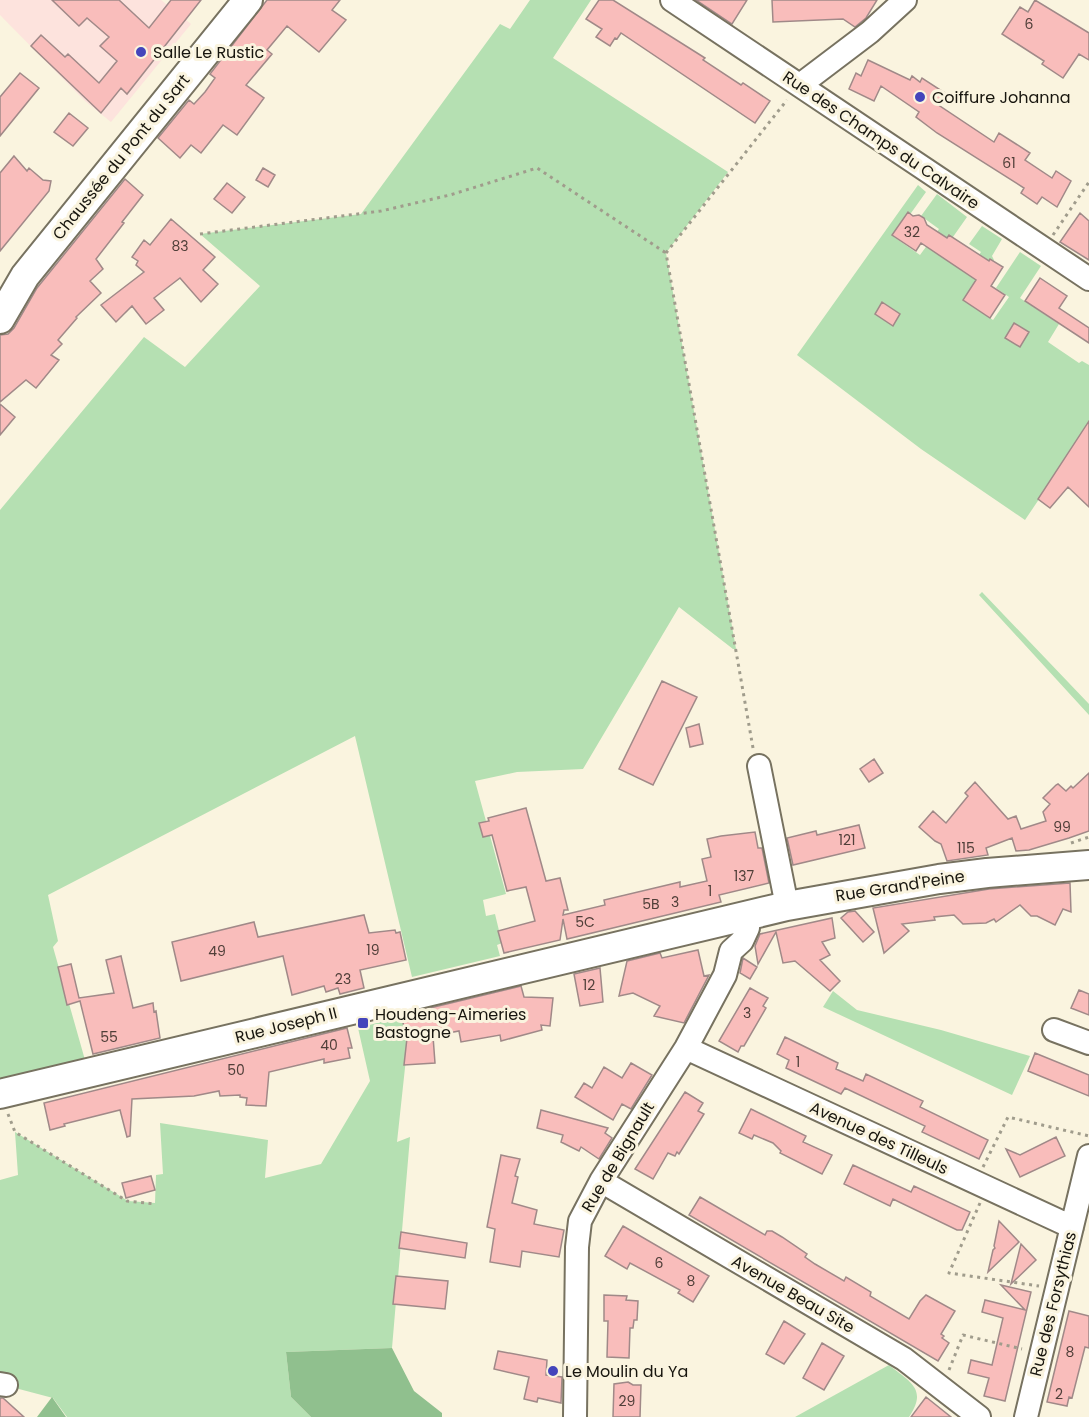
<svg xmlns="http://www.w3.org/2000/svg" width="1089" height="1417" font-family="Poppins,sans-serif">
<rect width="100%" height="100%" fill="#faf4df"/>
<path fill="#fde3dd" d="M0 0H161L191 24 111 122 85 101 0 15Z"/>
<path fill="#b5e0b2" d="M530 0H591L553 58 728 172 666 253 736 649H733L679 607 583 769 517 772 475 781 506 894 483 900 486 916 495 914 502 943 497 945 500 956 412 977 355 736 48 895 58 941 53 947 85 1060 0 1079V510L144 337 185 367 260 286 200 234 361 214 500 24 510 29Z
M918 185 926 192 894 237 920 255 939 229 921 216 937 194 967 217 941 254 967 272 981 252 969 244 982 226 1002 239 992 256 994 260 967 302 993 320 1009 297 996 288 1020 252 1041 266 1020 298 1059 324 1048 342 1079 363 1082 361 1089 365V425L1025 520 921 449 797 355Z
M982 592 1089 704V715L979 595Z
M833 991 857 1010 941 1030 1030 1056 1012 1095 823 1007Z
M403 1016 408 1040 397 1142 410 1137 392 1348 286 1352 291 1397 311 1417H67L53 1398 0 1384V1180L18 1175 15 1132 128 1201 155 1203 156 1175 163 1174 160 1123 268 1140 265 1178 321 1164 370 1081 358 1028Z
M889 1365C910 1382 928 1389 909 1417H795Z"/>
<path fill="#90c08e" d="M392 1348 414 1391 442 1413V1417H311L291 1397 286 1352Z
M52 1397 66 1417H37Z"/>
<path fill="#f9bdbb" stroke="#a08988" stroke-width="1.5" d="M52 0H119L149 28 171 0H201L127 94 121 88 101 113 31 46 41 35 65 57 68 54 99 83 117 61 100 46 109 37 87 18 79 26Z
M267 0H340L332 10 346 20 319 52 287 26 267 50 272 54 246 85 264 98 237 135 223 125 201 153 191 145 180 158 158 138 189 100 194 104 205 92 215 78 210 74Z
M599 0H613L705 58 703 60 741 85 743 83 770 101 755 123 621 33 617 39 615 38 610 46 596 37 602 29 586 19Z
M696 0H747L732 24Z
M772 0H877L866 18 855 27 843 19 773 22Z
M1035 0 1089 33V60L1079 54 1063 78 1042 64 1044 61 1002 34 1020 7 1028 12Z
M868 60 910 80 912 76 920 82 922 78 945 93 937 104 994 142 999 133 1030 153 1025 160 1052 178 1056 171 1071 181 1057 207 1042 197 1037 204 1021 193 1024 188 937 133 916 117 919 112 881 86 874 101 849 89 856 73 861 76Z
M20 73 39 88 0 136V97Z
M69 113 88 128 73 146 54 132Z
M14 156 27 171 29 168 43 180 51 181 49 191 0 251V173Z
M263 168 275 175 268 187 256 180Z
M125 179 143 195 122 222 124 223 96 259 103 269 90 281 101 293 76 317 77 318 58 340 62 344 51 355 59 360 36 388 26 380 0 402V335L8 334 14 328 37 288Z
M227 183 245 197 232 213 214 199Z
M908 212 913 216 919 215 924 218 927 225 947 238 949 235 989 261 990 259 1003 267 991 286 1005 295 990 318 963 300 976 280 921 243 916 251 892 235Z
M1080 213 1089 221V260L1060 242Z
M171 219 215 257 203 270 218 284 201 302 180 278 154 298 164 310 146 324 132 306 116 322 101 305 144 272 136 265 138 261 132 257 144 240 150 245Z
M1040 278 1067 296 1059 308 1089 328V343L1025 301Z
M882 302 900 314 893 326 875 314Z
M1014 323 1029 332 1020 347 1005 338Z
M0 404 15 417 0 435Z
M1089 421V507L1068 487 1050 508 1038 499Z
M662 681 697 697 653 785 619 769Z
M699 724 703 744 690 747 686 728Z
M874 759 883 773 869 782 860 769Z
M1089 773V831L1069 838 1029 850 1016 851 1012 838 986 848 988 855 947 861 941 844 935 841 919 827 933 811 946 823 968 796 965 793 975 782 1008 819 1016 816 1021 829 1046 821 1043 812 1050 804 1043 798 1056 785 1058 784 1066 791 1071 786 1073 788Z
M526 808 546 881 560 878 568 910H564L563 915 605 905 604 900 680 882V887L707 881 702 859 711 857 707 839 721 836 755 832 758 848H762L769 883 719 895 721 902 567 939 563 919 560 940 504 953 498 931 535 921 526 887 507 891 492 835 483 837 479 823 489 821 488 818Z
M859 825 865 848 793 865 787 838 816 831 817 835Z
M1070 883 1071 912 1063 909 1055 925 1037 916H1031L1020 905 996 922 994 919 986 923 963 924 954 915 934 917 935 920 902 924 909 931 884 953 873 908 989 889Z
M855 911 874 932 863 942 841 918 848 912Z
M364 915 369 933 395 930 396 933 400 932 406 960 360 970 364 988 340 994 338 988 326 992 324 986 292 995 283 956 181 981 172 942 254 922 258 937Z
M832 918 835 938 822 942 830 955 820 960 840 981 830 991 795 961 783 963 776 932 758 964 755 946 760 934Z
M698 950 704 976 709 975 684 1023 654 1016 660 1006 633 993 619 996 627 961 660 953 662 958Z
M121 956 133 1008 153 1003 154 1012 156 1011 160 1038 93 1054 80 1001 67 1005 58 967 71 964 79 998 114 993 106 960Z
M743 958 757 967 750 979 740 973Z
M600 968 603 1002 580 1006 574 974Z
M521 986 524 997 553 998 550 1026 541 1025 542 1030 501 1041 500 1035 461 1042 459 1031 433 1036 435 1063 404 1065 407 1038 401 1015Z
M750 988 768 998 763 1006 766 1008 744 1046H741L738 1052 719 1041Z
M1079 990 1089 994V1015L1071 1008Z
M347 1028 352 1048H348L350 1058 324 1063V1059L269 1072 266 1106 246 1105 247 1098 240 1097V1095L220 1096 219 1091 194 1096 132 1099 130 1136 127 1137 120 1110 64 1124 65 1126 50 1130 44 1103Z
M785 1037 838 1063 836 1069 863 1081 866 1074 923 1101 920 1107 988 1140 979 1159 922 1132 925 1126 845 1088 841 1094 786 1068 789 1060 777 1054Z
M1035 1053 1089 1075V1096L1028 1071Z
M631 1063 652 1075 631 1109 622 1104 613 1120 575 1097 584 1083 592 1088 604 1067 622 1078Z
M685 1092 703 1103 698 1111 704 1114 679 1154 677 1152 675 1156 668 1153 653 1179 635 1169Z
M751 1109 806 1136 803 1142 832 1155 822 1174 780 1153 781 1151 773 1143 754 1135 752 1139 739 1133Z
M541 1110 608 1128 605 1133 612 1138 599 1159 581 1147 579 1151 561 1142 563 1135 537 1128Z
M1056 1137 1065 1156 1020 1177 1006 1149 1020 1155Z
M501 1155 520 1159 515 1176 518 1177 512 1203 537 1210 534 1224 564 1230 559 1257 522 1251 520 1267 490 1262 495 1229 487 1227Z
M853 1165 911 1192 914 1186 970 1212 962 1230H957L893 1199 890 1206 844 1184Z
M151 1176 155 1190 126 1198 122 1183Z
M700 1197 765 1235 767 1231H772L782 1237 807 1254 805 1257 815 1264 844 1281 846 1277 871 1292 870 1296 909 1319 920 1301 926 1295 955 1311 941 1334 944 1336 942 1338 949 1343 938 1361 689 1215Z
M999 1221 1019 1242 988 1272 993 1250 995 1248 994 1246Z
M623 1226 709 1276 693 1302 678 1293 680 1290 630 1263 627 1269 605 1256Z
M401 1232 467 1243 465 1258 399 1248Z
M1021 1244 1036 1260 1011 1284Z
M396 1276 448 1281 445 1309 393 1304Z
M1001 1285 1031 1292 1005 1401 984 1396 989 1378 968 1373 971 1360 992 1365 1003 1318 982 1312 985 1300 1025 1310Z
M604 1295 627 1296 626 1300 638 1301 637 1320H634L633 1328H630L629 1358 607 1357 608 1321H604Z
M1069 1311 1089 1316V1348L1085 1347 1072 1398 1069 1397 1067 1406 1047 1402Z
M784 1321 805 1334 784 1364 766 1354Z
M822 1343 844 1356 824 1390 803 1378Z
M498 1351 547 1360 546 1375 562 1377 561 1403 538 1398 537 1402 524 1399 529 1377 494 1369Z
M628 1382 633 1385H641L640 1417H613L614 1384Z
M926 1397 951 1417H911Z
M0 1398H3L24 1417H0Z"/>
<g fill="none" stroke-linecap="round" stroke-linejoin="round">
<g stroke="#777260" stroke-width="26">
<path id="minor" d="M672 0 1089 279
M800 85 870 32 905 0
M759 766 787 906
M1054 1030 1089 1043
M686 1048 1072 1227
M601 1181 904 1359 979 1417
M0 1384 6 1385
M575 1417 577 1247 580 1221 601 1181 686 1048 725 975 731 951 742 941 748 928 747 915
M1026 1417 1089 1156"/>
</g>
<g stroke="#777260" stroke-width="32">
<path id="major" d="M0 319 25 276 248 0
M0 1094 787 906 939 879 987 873 1089 865"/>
</g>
<path stroke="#a09c8c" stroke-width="3" stroke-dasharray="3 4.5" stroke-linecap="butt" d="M200 234 381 211 450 195 537 168 666 253
M1053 235 1089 182
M753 748 666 253 787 100
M1071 843 1089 837
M8 1114 15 1132 127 1201 155 1204
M983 1167 1008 1117 1089 1136
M980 1203 949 1273 1039 1286
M949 1370 963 1335 1022 1349"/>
<use href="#minor" stroke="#fff" stroke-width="22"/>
<use href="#major" stroke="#fff" stroke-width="28"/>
</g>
<g fill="#4445bb" stroke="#faf4df" stroke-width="2">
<circle cx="141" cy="52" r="6"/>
<circle cx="920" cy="97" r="6"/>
<rect x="357" y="1017" width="12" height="12" rx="3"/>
<circle cx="553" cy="1371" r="6"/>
</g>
<g text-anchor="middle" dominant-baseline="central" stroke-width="6" stroke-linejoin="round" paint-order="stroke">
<g font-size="14" fill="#503f39">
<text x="1029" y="24">6</text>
<text x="1009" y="163">61</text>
<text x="912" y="232">32</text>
<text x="180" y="246">83</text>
<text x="1062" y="827">99</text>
<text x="847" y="840">121</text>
<text x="966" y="848">115</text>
<text x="744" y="876">137</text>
<text x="710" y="891">1</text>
<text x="675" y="902">3</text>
<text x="651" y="904">5B</text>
<text x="585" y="922">5C</text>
<text x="373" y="950">19</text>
<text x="217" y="951">49</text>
<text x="343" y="979">23</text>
<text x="589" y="985">12</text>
<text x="747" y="1013">3</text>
<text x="109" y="1037">55</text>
<text x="329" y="1045">40</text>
<text x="798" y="1062">1</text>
<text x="236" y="1070">50</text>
<text x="659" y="1263">6</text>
<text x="691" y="1281">8</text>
<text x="1070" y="1352">8</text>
<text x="1059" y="1394">2</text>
<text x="627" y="1401">29</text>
</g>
<g font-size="16" fill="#17150e" stroke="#faf4df" text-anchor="start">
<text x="153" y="52">Salle Le Rustic</text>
<text x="932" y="97">Coiffure Johanna</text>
<text x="375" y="1014">Houdeng-Aimeries<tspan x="375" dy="18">Bastogne</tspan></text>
<text x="565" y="1371">Le Moulin du Ya</text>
</g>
<g font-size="16" fill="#17150e" stroke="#faf4df">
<text transform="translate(881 140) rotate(34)">Rue des Champs du Calvaire</text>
<text transform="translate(121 157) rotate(-51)">Chaussée du Pont du Sart</text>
<text transform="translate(900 886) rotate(-9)">Rue Grand'Peine</text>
<text transform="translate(286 1025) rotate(-14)">Rue Joseph II</text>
<text transform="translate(879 1138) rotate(25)">Avenue des Tilleuls</text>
<text transform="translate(618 1157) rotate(-59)">Rue de Bignault</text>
<text transform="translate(793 1294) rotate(30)">Avenue Beau Site</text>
<text transform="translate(1053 1304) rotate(-76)">Rue des Forsythias</text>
</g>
</g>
</svg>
